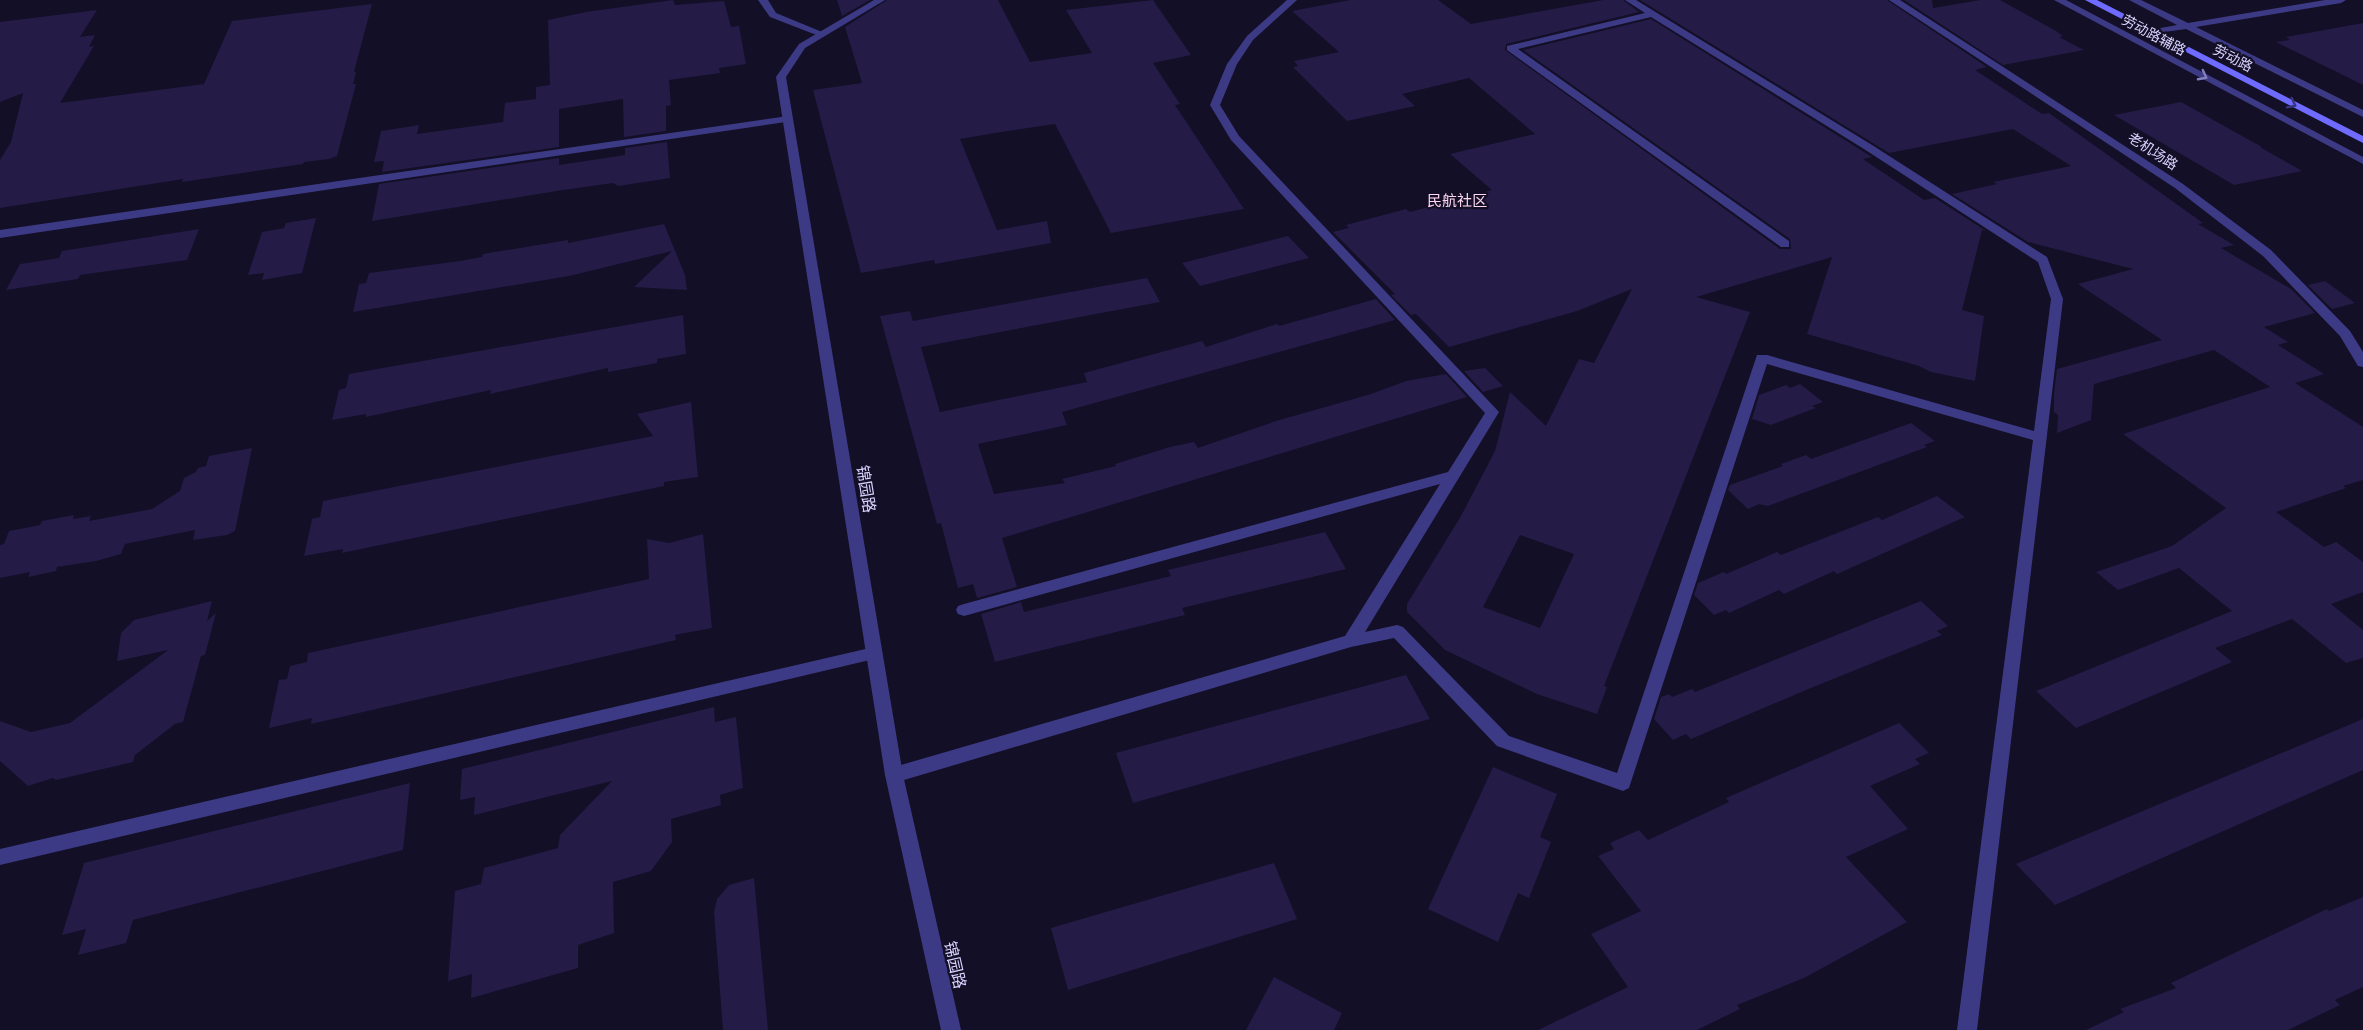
<svg xmlns="http://www.w3.org/2000/svg" width="2363" height="1030" font-family="'DejaVu Sans','Noto Sans SC',sans-serif">
<rect width="100%" height="100%" fill="#130f26"/>
<path fill="#241b47" fill-rule="evenodd" d="M673 0 675 5 724 1 731 27 739 26 746 64 719 68 720 73 669 80 671 105 666 106V131L624 137 623 99 559 109V147L382 172 384 161 374 162 381 131 419 125 417 134 503 122 505 103 536 99V87L550 85 548 20 586 12Z
M837 0H870L842 16Z
M887 0H998L1030 62 1092 53 1066 10 1153 0 1191 55 1153 63 1180 104 1175 105 1244 209 1111 233 1055 124 995 133 960 139 997 230 1047 221 1051 243 935 264 934 260 861 273 813 90 862 83 845 27Z
M1350 0H1438L1471 24 1603 0H1623L1639 12 1506 44 1505 50 1780 249H1791L1790 239 1523 50 1651 19 1872 157 1863 159 1924 200 1935 198 1986 231 1982 230 1962 310 1984 316 1975 381 1931 372 1919 366 1807 334 1832 257 1696 297 1750 312 1604 686 1607 687 1597 714 1537 694 1445 650 1407 612V604L1461 516 1495 451 1510 392 1546 426 1579 359 1594 363 1632 289 1577 311 1449 347 1416 314 1411 315 1391 295 1395 294 1333 232 1349 228 1346 225 1406 209 1410 212 1492 190 1450 154 1535 134 1469 78 1402 94 1415 106 1347 121 1293 67 1298 66 1294 61 1339 52 1292 11ZM1520 535 1574 554 1540 628 1483 607Z
M1640 0H1887L1987 67 1975 70 2042 114 2049 113 2203 223 2198 224 2234 245 2221 248 2291 289 2315 313 2264 327 2288 342 2278 345 2324 374 2295 383 2363 427V480L2343 486 2346 488 2276 512 2324 547 2336 542 2363 562V592L2331 604 2363 630V658L2346 663 2292 619 2215 648 2232 662 2076 728 2036 691 2232 611 2179 568 2118 590 2096 572 2172 546 2226 508 2123 434 2270 387 2214 350 2094 384 2091 420 2057 433 2058 415 2054 412V394L2057 369 2162 340 2078 284 2133 269 2028 242 1952 194 1997 184 1993 182 2071 166 2013 129 1889 153Z
M1904 0H1932L1933 8 1980 0H2000L2056 31 2063 36 2059 37 2084 50 2003 65Z
M372 4 354 72H356L353 84H356L337 156 329 159 304 162 303 164 182 182 183 179 0 208V160L11 142 23 93 0 102V22L97 10 80 37 95 35 89 47 94 46 60 103 204 84 232 21Z
M2363 23V85L2276 42 2290 40 2286 37Z
M2181 102 2262 147H2260L2302 171 2234 185 2114 115Z
M667 142 670 178 618 186 613 183 563 190 372 221 379 184 559 158V165L625 155V148Z
M316 218 302 273 262 280 264 273 248 275 262 232 284 228 286 223Z
M664 224 685 275 687 290 634 287 672 251 569 276 353 312 359 284 366 283 369 273 460 261 482 257 483 254 568 240V243Z
M199 229 187 260 80 275 78 279 6 290 20 264 59 258 62 251Z
M1288 236 1309 258 1200 286 1182 263Z
M1147 278 1160 302 921 347 940 412 1087 382 1084 373 1202 341 1206 347 1277 324 1279 326 1376 299 1395 320 1062 412 1067 425 978 444 994 494 1065 483 1062 479 1116 466 1115 464 1170 447 1194 442 1198 448 1276 421 1371 394 1406 381 1446 374 1467 397 1002 538 1017 587 977 598 973 584 958 588 941 523 937 524 880 316 910 311 913 321Z
M2325 281 2355 303 2332 309 2308 285Z
M683 315 686 354 657 359V363L608 372V368L490 394 491 390 366 417V414L332 420 339 390 346 388 349 374Z
M1485 368 1503 386 1483 392 1464 371Z
M1800 384 1823 402 1812 406 1816 408 1771 425 1752 419 1759 395 1786 385 1790 388Z
M691 402 698 477 664 482V486L342 553 343 549 304 556 312 519 320 517 323 501 653 436 637 414Z
M1911 423 1935 441 1924 445 1927 447 1768 506 1759 504 1748 509 1728 490 1730 485 1783 466 1781 464 1806 455 1811 459Z
M252 448 235 531 227 535 193 540 195 530 125 544 121 554 96 561 57 567 56 571 28 577 30 572 0 578V545L4 544 9 531 40 525 42 521 74 515 73 519 91 516 89 521 152 509 180 491 184 478 196 472 198 468 206 466 209 456Z
M1937 496 1965 517 1837 574 1834 571 1784 594 1779 590 1729 613 1726 610 1714 615 1694 595 1698 583 1724 572 1726 574 1777 552 1781 555 1878 517 1882 520Z
M1325 532 1346 569 1182 608 1185 615 995 662 981 614 1021 602 1024 612 1171 576 1168 570Z
M703 534 712 628 675 635 676 640 311 724 312 718 269 728 279 680 287 679 290 666 307 662 308 653 649 579 647 539 669 543Z
M212 601 207 621 216 613 205 655 201 656 183 722 175 724 135 755 133 762 56 780 53 778 28 786 0 761V721L31 732 70 723 168 650 117 661 121 633 134 620Z
M1921 601 1948 626 1937 631 1942 635 1806 690 1691 739 1686 734 1673 740 1654 719 1661 697 1669 694 1672 697 1692 689 1695 692Z
M1406 675 1430 719 1133 803 1116 753Z
M714 707 715 722 736 717 743 788 720 795 721 805 671 819 672 842 651 871 613 882 614 933 578 945V968L471 998 472 974 448 981 455 891 481 884 484 868 558 848 560 835 612 781 474 815 475 797 460 800 462 769Z
M2363 719V770L2055 905 2016 864Z
M1899 723 1929 753 1915 759 1920 764 1870 786 1908 829 1846 857 1907 922 1804 978 1737 1005 1740 1009 1697 1030H1538L1628 987 1591 934 1641 911 1598 856 1614 849 1610 843 1639 830 1648 840 1729 802 1726 798Z
M1493 767 1557 794 1540 837 1551 842 1529 898 1518 893 1498 942 1428 909Z
M410 783 403 850 133 920 126 943 78 955 86 929 62 935 84 863Z
M1274 863 1297 919 1068 990 1051 928Z
M754 878 768 1030H723L714 912 717 899 729 885Z
M2363 897V987L2335 1000 2340 1005 2288 1030H2086L2124 1012 2120 1009 2176 988 2171 983 2327 909 2329 911Z
M1274 977 1342 1013 1334 1030H1246Z"/>
<g fill="none" stroke-linecap="round" stroke-linejoin="round">
<path fill="#3d3a85" fill-rule="evenodd" d="M758 0H768L776 13 827 34 819 36 770 17Z
M1287 0H1297L1253 40 1237 64 1220 105 1239 136 1499 412 1365 632 1397 625 1403 627 1509 736 1617 773 1757 355H1767L2034 431 2051 299 2038 262 1864 149 1651 17 1518 49 1789 241V247H1781L1507 50V46L1645 13 1625 0H1636L1872 145 2047 257 2063 299 1977 1030H1957L2033 440 1767 364 1629 788 1623 791 1497 746 1394 638 1351 647 894 783 888 780 885 775 888 770 894 767 1345 636 1440 484 964 616 958 614 956 610 958 606 964 604 1448 472 1485 413 1231 140 1210 105 1227 64 1247 36Z
M788 116 793 119 792 121 0 238V230Z
M874 647 880 648 882 653 880 658 874 659 0 865V849Z"/>
<path fill="#3d3a85" fill-rule="evenodd" d="M874 0H885L805 48 786 77 903 775 961 1030H941L885 775 776 77 799 44Z
M1889 0H1900L2183 184 2271 250 2350 331 2363 352V367L2358 366 2340 336 2263 256 2175 188Z
M2054 0H2066L2363 157V164Z
M2129 0H2141L2188 23 2325 0H2346L2341 3 2196 27 2363 110V117L2186 29 2150 34V30L2177 25Z"/>
<path fill="#6f6bff" fill-rule="evenodd" d="M2085 0H2097L2363 136V143Z"/>
</g>
<defs><path id="oneway-chevron" d="M-2-3.5L2.5 0L-2 3.5" fill="none" stroke-width="1.6" stroke-linecap="round" stroke-linejoin="round" transform="scale(1.5)"/></defs>
<use stroke="#837fbc" href="#oneway-chevron" transform="translate(2203 76) rotate(28)"/>
<use stroke="#38347d" href="#oneway-chevron" transform="translate(2292 104) rotate(27)"/>
<g text-anchor="middle" dominant-baseline="central" stroke-width="4.5" stroke-linejoin="round" paint-order="stroke">
<g font-size="14" fill="#d9d4ff" stroke="#130f26">
<text transform="translate(2154 35) rotate(28)">劳动路辅路</text>
<text transform="translate(2233 58) rotate(27)">劳动路</text>
<text transform="translate(2153 151) rotate(33)">老机场路</text>
</g>
<g font-size="15" fill="#ffd6f0" stroke="#130f26">
<text x="1457" y="201">民航社区</text>
</g>
<g font-size="16" fill="#d9d4ff" stroke="#130f26">
<text transform="translate(866 489) rotate(81)">锦园路</text>
<text transform="translate(955 965) rotate(77)">锦园路</text>
</g>
</g>
</svg>
